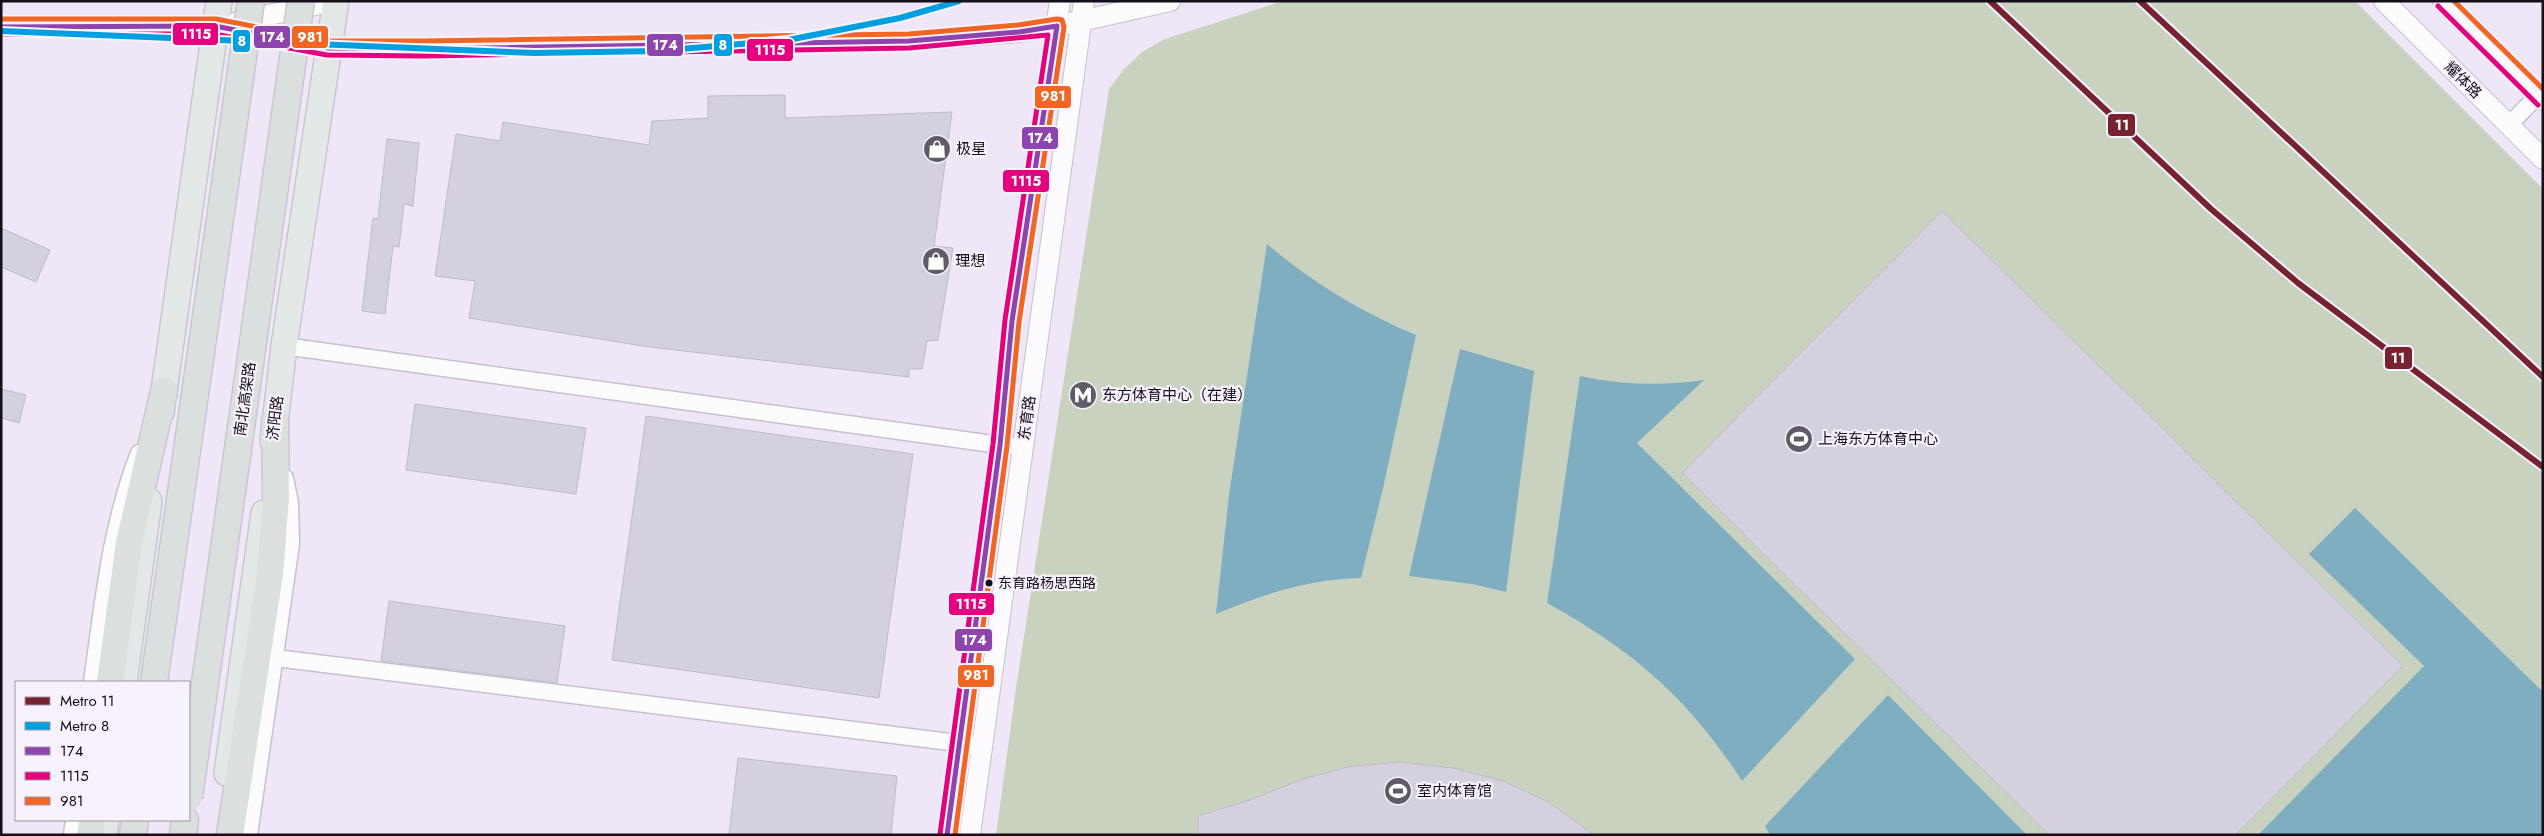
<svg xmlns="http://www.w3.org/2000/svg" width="2544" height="836" font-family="Jost,'Noto Sans SC',sans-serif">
<rect width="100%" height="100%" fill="#efe7f8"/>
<path fill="#c9d2bf" d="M1283 1H2355L2543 189V835H996L1016 688 1109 89 1124 69 1142 52 1165 39Z"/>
<path fill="#80aec1" d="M1267 244C1313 283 1361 312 1416 335L1384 484 1361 578C1309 579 1264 594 1216 614L1229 495Z
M1460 349 1534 371 1506 592 1472 584 1409 576Z
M1580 376C1622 385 1661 386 1704 380L1637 443 1855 659 1742 781C1689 699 1633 650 1547 603Z
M2355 508 2543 692V835H2258L2424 666 2309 554Z
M1888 695 2027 835H1770L1765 826Z"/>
<path fill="#d4d0dd" stroke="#bfbac8" d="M785 95V118L952 112 934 246 953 248 938 340 927 341 922 369H909V377L649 347 469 318 475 281 435 276 456 134 500 141 503 122 649 145 652 121 708 118V96Z
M387 139 419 143 413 206 404 204 399 247 393 246 385 314 362 311 373 218 378 219Z
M1942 211 2403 666 2235 835H2049L1682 473Z
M1 228 50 250 36 282 1 267Z
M1 389 26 395 19 423 1 418Z
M415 404 586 428 576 494 406 470Z
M646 416 913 454 879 698 612 660Z
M389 601 565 626 557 683 381 661Z
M738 758 897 776 891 835H729Z
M1399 762 1453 768 1503 781 1550 803 1594 835H1198V816L1250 800 1300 780 1347 767Z"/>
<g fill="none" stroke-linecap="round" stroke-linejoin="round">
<g stroke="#c6c0cd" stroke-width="19">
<path id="minor" d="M2509 125 2543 90
M284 346 1000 445 1023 447
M276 658 982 746
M92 682C103 604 110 527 139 453
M72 835 74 820
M249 835 291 544 290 503 285 478"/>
</g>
<g stroke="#c6c0cd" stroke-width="22">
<path id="tertiary" d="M2384 1 2543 159
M2443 1 2543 100
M237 22 333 1
M1 27 215 26 328 48 423 49 909 41 1019 32 1081 21 1170 1
M947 835 1000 445 1012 321 1060 1
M970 835 1084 1"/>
</g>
<g stroke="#cac6cf" stroke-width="28">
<path id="primary" d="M161 412 219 1
M273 441 284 346 336 1
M124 682 149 501
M227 773 264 513
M104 835 106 820"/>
</g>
<g stroke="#cac6cf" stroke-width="29">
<path id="trunk" d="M110 682 129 543 164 391
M90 835 92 820
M133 835 135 820
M183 835 185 820
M230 835 270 574 276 498 275 420"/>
</g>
<use href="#minor" stroke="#fdfbfe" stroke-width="16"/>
<use href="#tertiary" stroke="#fdfbfe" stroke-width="20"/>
<use href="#primary" stroke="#e3e7e6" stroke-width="25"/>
<use href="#trunk" stroke="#dbe0de" stroke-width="26"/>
<g stroke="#cac6cf" stroke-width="29" stroke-linecap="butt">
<path id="trunk-bridge" d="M154 682 251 1
M189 797 301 1"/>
</g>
<use href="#trunk-bridge" stroke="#dbe0de" stroke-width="26"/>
<g stroke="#f8f2fe" stroke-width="9">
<path id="bus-1" d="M1 27 215 26 328 48 423 49 909 41 1019 32 1057 26 1012 321 1000 445 947 835"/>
</g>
<g stroke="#f8f2fe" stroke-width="9">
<path id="bus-2" d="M2438 6 2538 105
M1 34H214L327 55 423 56 909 48 1048 35 1005 320 993 444 940 834"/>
</g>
<g stroke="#f8f2fe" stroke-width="9">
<path id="bus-3" d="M2454 1 2543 89
M1 19H216L329 41H423L909 34 1018 25 1057 19 1062 20 1064 27 1019 322 1007 446 955 835"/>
</g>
<use href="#bus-1" stroke="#8e44ad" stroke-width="5"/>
<use href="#bus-2" stroke="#e5007d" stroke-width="5"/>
<use href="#bus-3" stroke="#f26522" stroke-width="5"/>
<g stroke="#f8f2fe" stroke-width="10">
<path id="metro-1" d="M1990 1 2211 209 2298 283 2543 467
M2140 1 2543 377"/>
</g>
<g stroke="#f8f2fe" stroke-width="10">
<path id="metro-2" d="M1 31 535 53 657 51 788 40 900 18 959 1"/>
</g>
<use href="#metro-1" stroke="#76232f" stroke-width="6"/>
<use href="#metro-2" stroke="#009fdf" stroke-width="6"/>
</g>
<defs>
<g id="shop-disc" transform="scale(1.4375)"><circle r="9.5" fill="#615b67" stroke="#f8f2fe"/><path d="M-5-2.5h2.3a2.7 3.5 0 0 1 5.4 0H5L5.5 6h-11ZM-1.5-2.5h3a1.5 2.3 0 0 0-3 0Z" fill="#fff"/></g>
<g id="metro-disc" transform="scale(1.4375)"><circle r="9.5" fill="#615b67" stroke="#f8f2fe"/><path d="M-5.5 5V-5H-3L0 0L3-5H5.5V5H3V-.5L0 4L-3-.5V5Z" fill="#fff"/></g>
<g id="stadium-disc" transform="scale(1.4375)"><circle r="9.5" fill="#615b67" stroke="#f8f2fe"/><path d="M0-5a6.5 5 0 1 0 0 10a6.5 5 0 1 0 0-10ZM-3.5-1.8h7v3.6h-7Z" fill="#fff"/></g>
</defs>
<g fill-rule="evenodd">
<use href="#shop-disc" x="937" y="149"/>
<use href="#shop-disc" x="936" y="261"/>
<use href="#metro-disc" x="1083" y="395"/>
<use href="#stadium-disc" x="1799" y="439"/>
<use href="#stadium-disc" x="1398" y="791"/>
</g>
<circle fill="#140f19" stroke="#f8f2fe" stroke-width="2" cx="989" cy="583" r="4.5"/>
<g text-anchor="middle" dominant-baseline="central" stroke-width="4.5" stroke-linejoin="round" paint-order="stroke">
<g font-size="14" fill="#140f19" stroke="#f8f2fe" text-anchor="start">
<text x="998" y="583">东育路杨思西路</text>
</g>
<g font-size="15" fill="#140f19" stroke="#f8f2fe">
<text transform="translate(2463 80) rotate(45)">耀体路</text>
<text transform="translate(245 399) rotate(-82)">南北高架路</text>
<text transform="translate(275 418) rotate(-83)">济阳路</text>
<text transform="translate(1027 418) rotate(-82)">东育路</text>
</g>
<g font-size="15" fill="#140f19" stroke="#f8f2fe" text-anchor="start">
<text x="956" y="149">极星</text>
<text x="955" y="261">理想</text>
<text x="1102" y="395">东方体育中心（在建）</text>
<text x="1818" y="439">上海东方体育中心</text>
<text x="1417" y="791">室内体育馆</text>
</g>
</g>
<g stroke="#f8f2fe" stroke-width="2">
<rect x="172" y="22" width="47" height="24" rx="5" fill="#e5007d"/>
<rect x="253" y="25" width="38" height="24" rx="5" fill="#8e44ad"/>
<rect x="291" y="25" width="38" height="24" rx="5" fill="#f26522"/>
<rect x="232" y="29" width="19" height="24" rx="5" fill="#009fdf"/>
<rect x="646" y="33" width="38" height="24" rx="5" fill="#8e44ad"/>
<rect x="713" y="33" width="20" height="24" rx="5" fill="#009fdf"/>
<rect x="746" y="38" width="48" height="24" rx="5" fill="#e5007d"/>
<rect x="1034" y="85" width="38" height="24" rx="5" fill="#f26522"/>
<rect x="2107" y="113" width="29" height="24" rx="5" fill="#76232f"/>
<rect x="1021" y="126" width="38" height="24" rx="5" fill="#8e44ad"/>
<rect x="1002" y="169" width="48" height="24" rx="5" fill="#e5007d"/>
<rect x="2384" y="346" width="29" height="24" rx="5" fill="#76232f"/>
<rect x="948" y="592" width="47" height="24" rx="5" fill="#e5007d"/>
<rect x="954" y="628" width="39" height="24" rx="5" fill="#8e44ad"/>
<rect x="957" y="664" width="38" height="24" rx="5" fill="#f26522"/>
</g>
<g font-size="14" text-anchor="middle" font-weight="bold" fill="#fff">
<text x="196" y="39">1115</text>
<text x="272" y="42">174</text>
<text x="310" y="42">981</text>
<text x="242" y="46">8</text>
<text x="665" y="50">174</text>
<text x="723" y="50">8</text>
<text x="770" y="55">1115</text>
<text x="1053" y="101">981</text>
<text x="2122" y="130">11</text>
<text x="1040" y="143">174</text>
<text x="1026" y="186">1115</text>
<text x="2398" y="363">11</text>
<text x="971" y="609">1115</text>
<text x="974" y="645">174</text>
<text x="976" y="680">981</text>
</g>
<rect width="2544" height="836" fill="none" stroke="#140f19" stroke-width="5"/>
<rect x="15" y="681" width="175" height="140" fill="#f8f2fe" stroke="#9d97a2"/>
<rect x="25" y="697" width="25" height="8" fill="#76232f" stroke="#9d97a2"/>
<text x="60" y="706" font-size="15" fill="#140f19">Metro 11</text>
<rect x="25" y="722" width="25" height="8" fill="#009fdf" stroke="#9d97a2"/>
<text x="60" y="731" font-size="15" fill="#140f19">Metro 8</text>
<rect x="25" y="747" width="25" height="8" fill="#8e44ad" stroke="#9d97a2"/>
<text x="60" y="756" font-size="15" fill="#140f19">174</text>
<rect x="25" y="772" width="25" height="8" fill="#e5007d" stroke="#9d97a2"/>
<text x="60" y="781" font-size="15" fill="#140f19">1115</text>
<rect x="25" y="797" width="25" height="8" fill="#f26522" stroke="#9d97a2"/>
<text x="60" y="806" font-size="15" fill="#140f19">981</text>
</svg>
